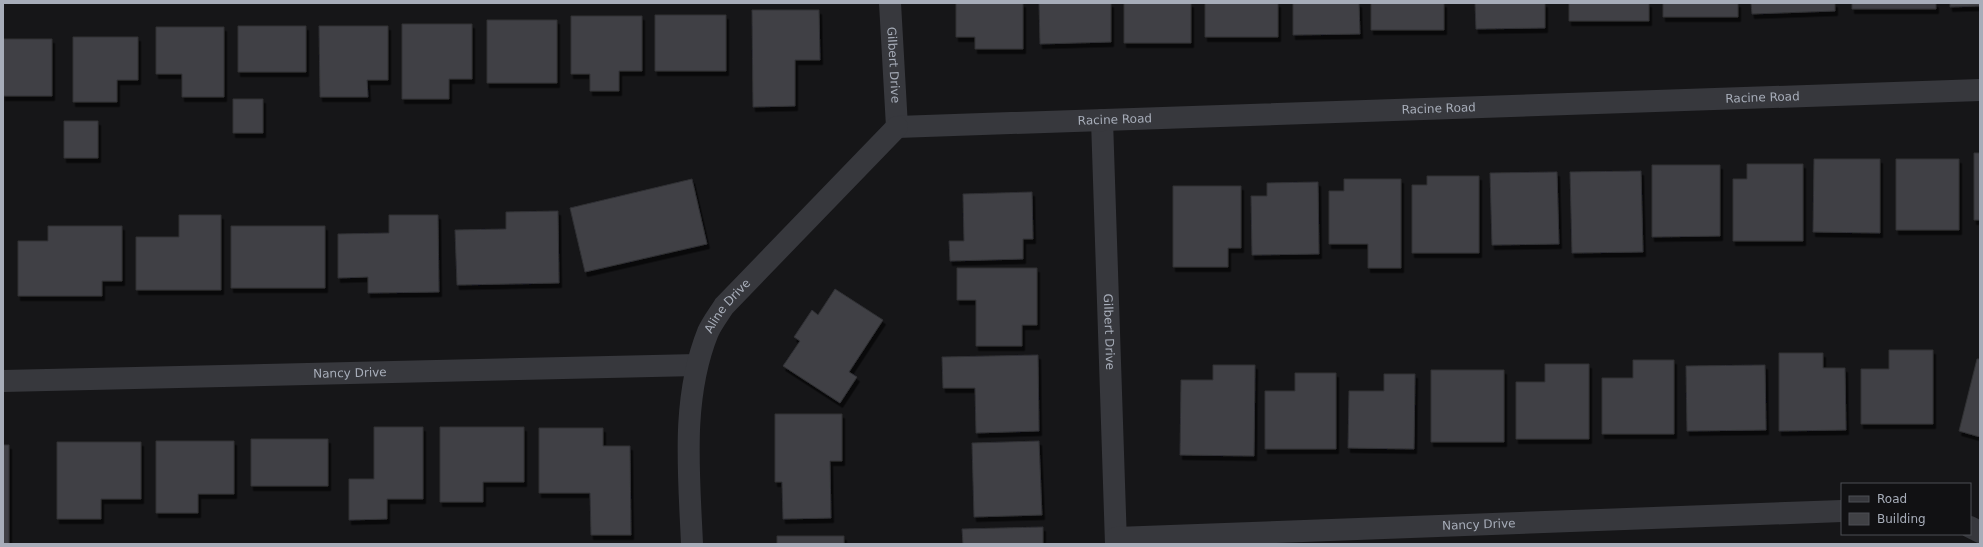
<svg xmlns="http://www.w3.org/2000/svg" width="1983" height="547" font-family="'DejaVu Sans',sans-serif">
<defs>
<filter id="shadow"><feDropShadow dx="2.5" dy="4.5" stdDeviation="0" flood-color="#0009"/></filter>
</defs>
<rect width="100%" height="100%" fill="#161618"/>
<path fill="#404145" stroke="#303034" filter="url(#shadow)" d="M956 3H1023V49H975V37H956Z
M1039 3H1111V42L1040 44Z
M1124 3H1191V43H1124Z
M1205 3H1278V37H1205Z
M1293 3H1359L1360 34 1293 35Z
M1371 3H1444V30H1371Z
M1475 3H1545V28L1476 29Z
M1569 3H1649V21H1569Z
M1663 3H1738V17H1663Z
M1751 3H1835V11L1752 14Z
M1852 3H1936V9H1852Z
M1950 3H1980V6L1950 7Z
M752 10H819L820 60H795V106L753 107Z
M655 15H726V71H655Z
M571 16H642V71H619V91H590V74H571Z
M487 20H557V83H487Z
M402 24H472V79H449V99H402Z
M238 26H306V72H238Z
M319 26H388V80H367L368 97H320Z
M156 27H224V97H182V74H156Z
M73 37H138V80H117V102H73Z
M3 39H52V96H3Z
M233 99H263V133H233Z
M64 121H98V158H64Z
M1974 153H1980V220H1974Z
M1814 159H1880V233L1813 232Z
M1896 159H1959V230H1896Z
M1747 164H1803V241H1733V179H1747Z
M1652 165H1720V236L1652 237Z
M1641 171 1643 252 1572 253 1570 172Z
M1557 172 1559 244 1492 245 1490 173Z
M1427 176H1479V253H1412V185H1427Z
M692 179 707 244 585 272 570 208Z
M1344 179H1401V268H1368V244H1329V191H1344Z
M1318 182 1319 254 1252 255 1251 196H1267V183Z
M1173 186H1241V248H1228V267H1173Z
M1032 192 1033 239H1023V259L950 261 949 241H964L963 194Z
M558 211 559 283 457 285 455 230 506 229V212Z
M179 215H221V290H136V237H179Z
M389 215H438L439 292 368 293V277L338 278V234L389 233Z
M48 226H122V281H102V296H18V241H48Z
M231 226H325V288H231Z
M957 268H1037V325H1022V346H976V300H957Z
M835 289 883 320 849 372 857 377 840 403 783 366 800 341 794 337 812 310 818 315Z
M1889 350H1933V424H1861V369H1889Z
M1779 353H1823V368H1845L1846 430 1779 431Z
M1038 355 1039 431 976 433 975 388H943L942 357Z
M1977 359H1980V437L1959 431Z
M1633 360H1674V434H1602V378H1633Z
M1545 364H1589V439H1516V382H1545Z
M1213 365H1255L1254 456 1180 455 1181 380H1213Z
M1765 365 1766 430 1687 431 1686 366Z
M1431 370H1504V442H1431Z
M1295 373H1336V449H1265V391H1295Z
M1384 374H1415L1414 449 1348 448 1349 391H1384Z
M775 414H842V461H830L831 518 783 519 782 482H775Z
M374 427H423V499H387V519L349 520V479H374Z
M440 427H524V482H483V502H440Z
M539 428H603V446H630L631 535H591L590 493H539Z
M251 439H328V486H251Z
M156 441H234V494H198V513H156Z
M1039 441 1042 515 974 517 972 443Z
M57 442H141V499H101V519H57Z
M3 445H9V544H3Z
M1043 527V544H963L962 529Z
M777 536H844V544H777Z"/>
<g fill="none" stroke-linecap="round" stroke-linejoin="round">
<g stroke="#37383d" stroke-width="22">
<path id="s1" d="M890 3 897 127"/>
<path id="s2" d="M1102 120 1116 544"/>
<path id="s3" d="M897 127 1980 90"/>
<path id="s4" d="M3 381 697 365"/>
<path d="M1970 527 1980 532"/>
<path id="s5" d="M1116 538 1842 511"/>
<path id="s6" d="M692 544C689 473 681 399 708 332 712 323 719 314 724 306L897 127"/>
</g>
</g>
<g text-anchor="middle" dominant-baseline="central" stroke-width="3" stroke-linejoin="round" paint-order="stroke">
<g font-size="12" fill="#a7adb9" stroke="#111113">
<text stroke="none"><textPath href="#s1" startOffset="62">Gilbert Drive</textPath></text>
<text stroke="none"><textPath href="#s3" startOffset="866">Racine Road</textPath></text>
<text stroke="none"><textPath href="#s3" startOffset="542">Racine Road</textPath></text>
<text stroke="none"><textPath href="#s3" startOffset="218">Racine Road</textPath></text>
<text stroke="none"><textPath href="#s6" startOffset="247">Aline Drive</textPath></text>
<text stroke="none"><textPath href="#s2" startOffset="212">Gilbert Drive</textPath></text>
<text stroke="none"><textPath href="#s4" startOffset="347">Nancy Drive</textPath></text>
<text stroke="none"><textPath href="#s5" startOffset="363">Nancy Drive</textPath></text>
</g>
</g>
<rect width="1983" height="547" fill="none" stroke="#a7adb9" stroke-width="8"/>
<rect x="1841" y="483" width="130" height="52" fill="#111113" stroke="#4d4f55"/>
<rect x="1849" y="496" width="20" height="6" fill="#37383d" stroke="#4d4f55"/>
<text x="1877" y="503" font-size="12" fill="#a7adb9">Road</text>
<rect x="1849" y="513" width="20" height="12" fill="#404145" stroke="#4d4f55"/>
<text x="1877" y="523" font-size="12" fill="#a7adb9">Building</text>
</svg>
